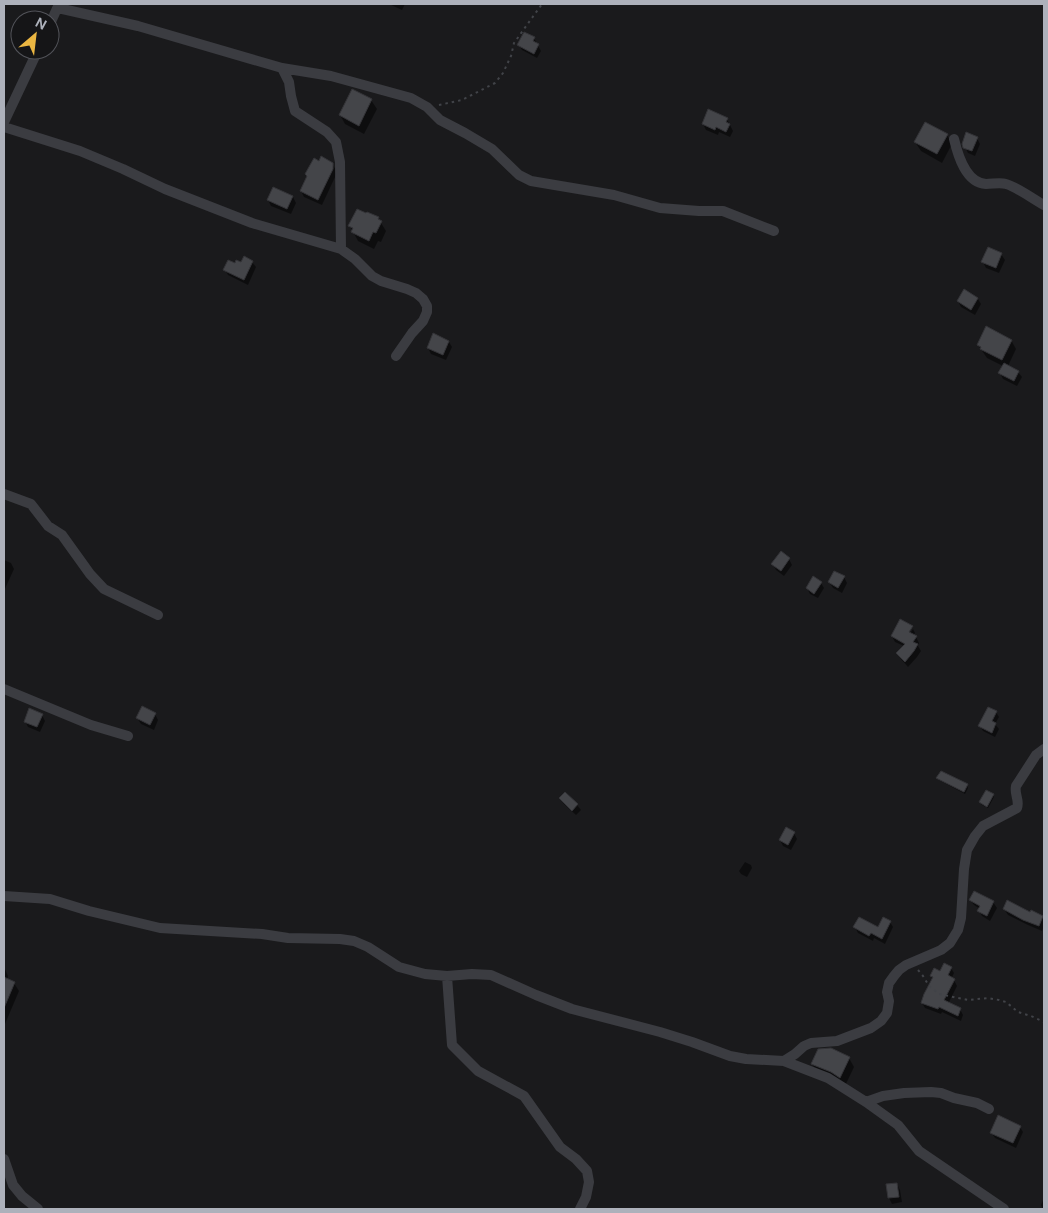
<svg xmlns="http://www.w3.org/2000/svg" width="1048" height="1213" font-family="'DM Sans',sans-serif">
<rect width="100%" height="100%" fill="#1a1a1c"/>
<path fill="#0007" d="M389 4H405L402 10Z
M534 38 541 51 537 58 522 50 519 45Z
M371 100 377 109 364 134 345 124 340 115Z
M727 119 733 131 730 137 719 132 718 135 706 130 703 124Z
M947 135 952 144 942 163 921 151 915 142Z
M977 138 980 144 975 156 968 153 965 147Z
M319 162 332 164 336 170V175L322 205 304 197 301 191Z
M273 188 293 197 296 203 291 214 271 206 268 200Z
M378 218 386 231 381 242 378 241 374 249 358 241 350 226Z
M1001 254 1005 260 999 273 986 268 983 262Z
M252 262 256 267 248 285 228 275 225 270 236 265Z
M978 299 981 304 975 315 961 307 958 301Z
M1011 340 1016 349 1008 366 1018 372 1022 377 1017 386 1003 379 1000 373 1003 366 987 358 978 345Z
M449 342 452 347 446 360 431 354 428 348Z
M789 559 792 565 784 576 776 570 773 564Z
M4 560 11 563 14 569 4 591Z
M844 577 847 583 842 593 833 588 829 582Z
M821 583 824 588 818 598 810 594 807 588Z
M912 627 913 628H910L905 637 907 638 913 629 915 633 913 636 916 637 919 643 918 646 921 651 917 657 908 667 901 659 897 653 904 646 895 642 892 636Z
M996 712 999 717 995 724 999 729 995 737 983 731 980 726Z
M155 714 158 720 154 730 141 724 137 718Z
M42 715 45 721 40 732 28 727 25 721Z
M938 778 967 785 968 788 965 794 939 780Z
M993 795 994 797 988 808 982 805 980 802Z
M560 799 577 805 581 810 576 815 564 804Z
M794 833 797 839 791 850 783 846 780 840Z
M745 862 751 865 752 868 747 877 741 874 739 871Z
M970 900 993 902 997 908 990 921 982 916 979 911 980 909 974 905Z
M1004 909 1042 917 1044 920V926L1042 931 1028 925 1008 915Z
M890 922 893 927 885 944 874 938 873 941 858 933 855 927 878 929Z
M4 967 8 976 7 980 14 983 19 991 5 1024 4 1023Z
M951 968 954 973 951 979 954 980 957 986 948 1004 960 1009 963 1015 961 1021 942 1012 941 1014 925 1008 922 1003 934 979 931 975Z
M849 1058 854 1067 845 1086 818 1073 812 1064Z
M1020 1127 1023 1132 1016 1148 995 1138 991 1132Z
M897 1184 900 1190 902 1202 892 1204 889 1198 887 1185Z
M1044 1198V1209H1043L1041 1205Z"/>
<path fill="#444549" stroke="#343438" d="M524 32 535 37 533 41 539 44 534 54 517 45Z
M352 89 372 99 359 126 339 115Z
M708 109 728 118 726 122 730 124 726 132 716 127 715 130 702 124Z
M925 122 948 134 937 154 914 142Z
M966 132 978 137 972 151 963 148 962 144Z
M321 156 333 163V169L318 200 300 191 307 176 305 174 314 158 319 161Z
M273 187 293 196 287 209 267 200Z
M357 209 366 213 367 212 379 217 378 219 382 221 376 233 373 232 369 241 351 232 353 228 348 226Z
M988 247 1002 253 996 268 981 262Z
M244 256 253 261 244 280 223 270 228 260 235 263 236 260 241 262Z
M964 289 978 298 971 310 957 301Z
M986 326 1012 340 1002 360 980 349 981 347 977 345Z
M433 333 449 341 443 355 427 348Z
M1004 363 1019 371 1014 381 998 373Z
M781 551 790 558 781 571 771 564Z
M834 571 845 576 838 588 828 582Z
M813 576 822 582 814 594 806 588Z
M900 619 913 626 909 632 917 636 913 642 918 644 914 651 905 662 896 653 905 644 891 636Z
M142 706 156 713 150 725 136 718Z
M988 707 997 711 992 721 996 723 992 733 978 726Z
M29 708 43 714 37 727 24 722Z
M941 771 968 784 964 792 936 778Z
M986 790 994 794 987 807 979 802Z
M565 792 578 804 572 811 559 798Z
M786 827 795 832 788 845 779 840Z
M974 891 994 901 987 916 977 911 980 906 969 900Z
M1007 900 1030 912 1031 910 1043 916 1039 926 1023 920 1003 909Z
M859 917 878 927 883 917 891 921 882 939 871 933 869 936 853 927Z
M944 963 952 967 948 975 955 979 944 1000 961 1008 958 1016 939 1007 938 1009 921 1003 924 994 933 977 930 976 934 968 940 971Z
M4 977 15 982 4 1008Z
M831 1048 850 1057 840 1078 831 1072 811 1064 818 1049Z
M998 1115 1021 1126 1013 1143 990 1133Z
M897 1183 899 1197 888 1198 886 1184Z"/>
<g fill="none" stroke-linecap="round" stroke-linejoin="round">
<path stroke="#414348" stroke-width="2" stroke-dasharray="2.5 4" stroke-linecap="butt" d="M439 105 462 100 495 83 503 73 511 56 514 43 542 4
M918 970 923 976 929 986 939 994 968 1000 988 998 999 1000 1006 1002 1018 1012 1031 1016 1044 1022"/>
<path stroke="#3b3c41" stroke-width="10" d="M58 8 138 26 282 68 331 76 411 98 427 107 440 120 465 133 492 149 519 175 531 181 614 195 660 208 699 211H723L774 231
M50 24 59 4
M282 68 289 82 291 96 295 111 327 132 336 142 340 162 341 249
M4 122 38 50
M4 127 80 151 123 169 165 189 252 223 341 249 355 259 372 276 381 281 407 289 416 293 423 299 427 306V312L423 321 412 333 396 356
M954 139C958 156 966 183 986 184 993 184 1000 182 1006 184 1017 187 1033 199 1044 205
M4 494 31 504 48 526 62 535 90 574 104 589 158 615
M4 689 91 725 128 736
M4 896 50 899 89 911 160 928 262 934 288 938 340 939 354 941 368 947 399 967 425 974 447 976 472 974 491 975 536 995 572 1009 660 1032 692 1042 730 1056 746 1059 784 1061 828 1078 866 1102 898 1125 919 1151 1004 1209
M447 976 452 1045 478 1071 524 1096 560 1147 576 1159 587 1171 589 1182 586 1197 580 1209
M784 1061 795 1054 804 1046 811 1043 837 1041 871 1028 881 1021 887 1013 889 1001 887 992 889 983 894 976 899 970 906 965 941 950 950 943 958 930 961 918 964 869 967 850 975 836 983 826 1017 808C1020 800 1014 795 1016 786L1036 755 1044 749
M866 1102 883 1096 904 1093 931 1092 941 1093 954 1098 977 1103 989 1109
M4 1159 13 1185 22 1196 38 1209"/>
</g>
<rect width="1048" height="1213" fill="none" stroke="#adb1bb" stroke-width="10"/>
<g transform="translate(35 35) rotate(28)"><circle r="24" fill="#151517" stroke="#525359"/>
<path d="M0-4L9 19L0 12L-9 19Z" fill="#ebb642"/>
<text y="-8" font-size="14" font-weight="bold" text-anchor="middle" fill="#adb1bb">N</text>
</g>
</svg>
